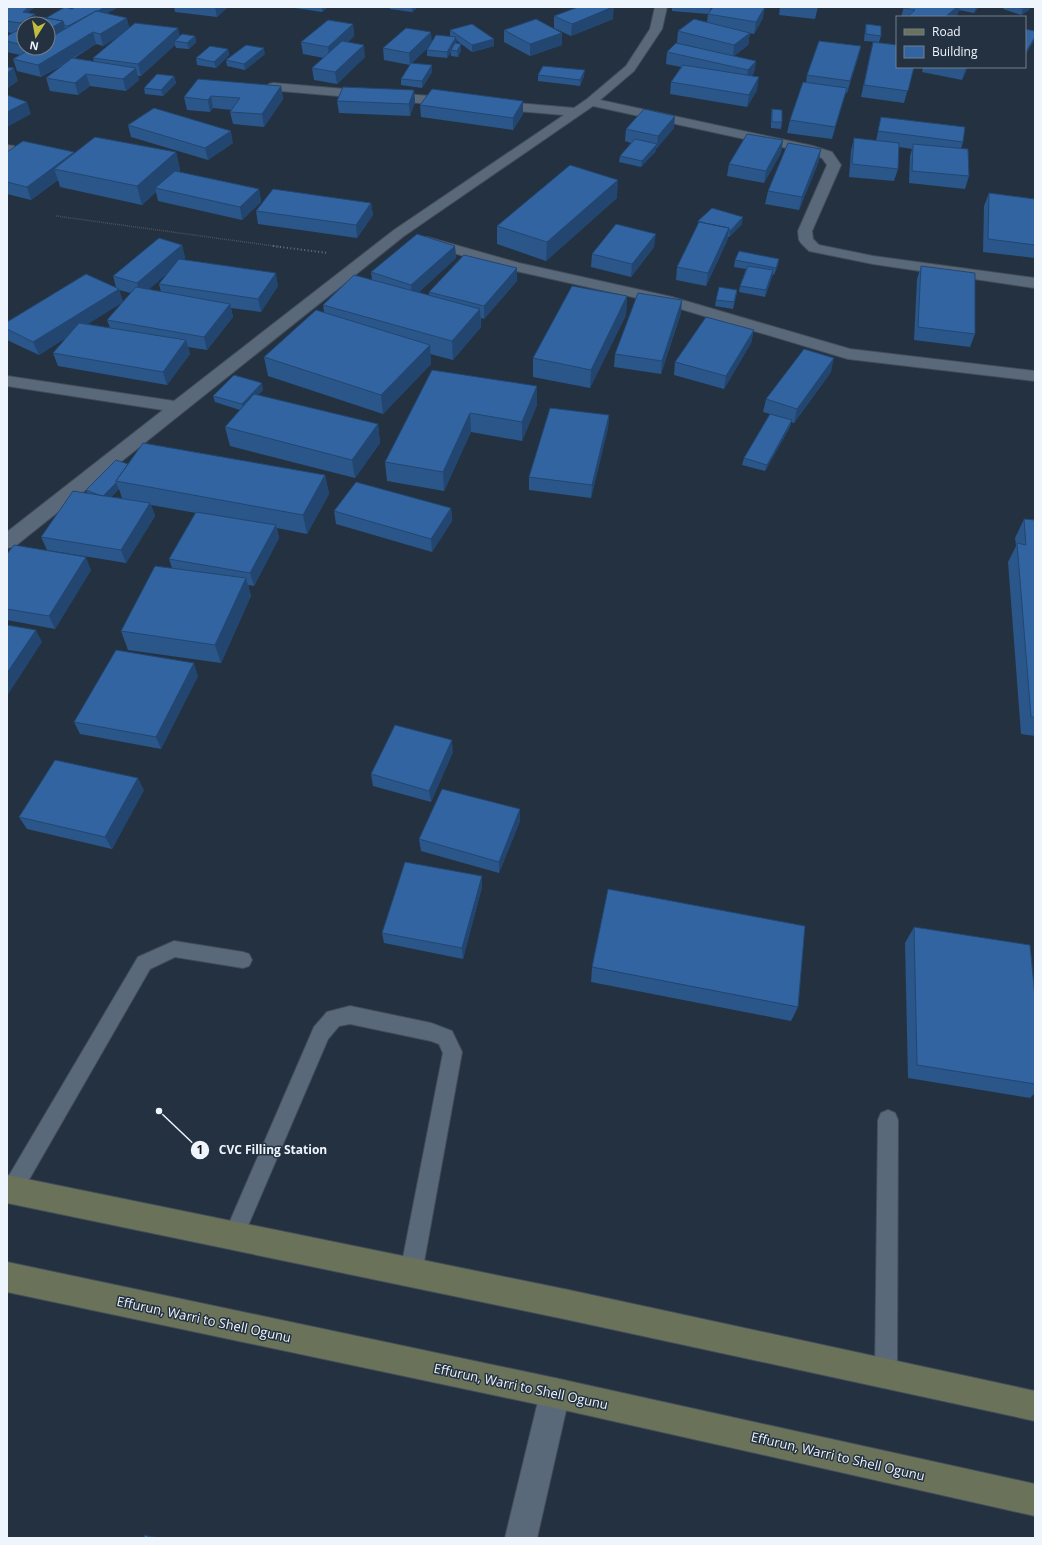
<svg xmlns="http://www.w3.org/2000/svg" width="1042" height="1545" font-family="'Open Sans',sans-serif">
<rect width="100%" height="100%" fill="#243140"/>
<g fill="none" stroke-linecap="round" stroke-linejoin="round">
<g stroke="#434d5a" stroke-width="2">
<path id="lane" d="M174 941 243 952 249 954 252 960 249 966 243 968 175 957 150 969 19 1197 12 1200 7 1198V1179L138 957Z
M350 1006 431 1023 452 1031 462 1052 422 1273 418 1280 411 1284 404 1280 400 1273 443 1053 439 1044 431 1041 350 1024 339 1026 328 1039 241 1242 234 1245 227 1242 224 1235 314 1027 327 1012Z
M888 1110 895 1113 898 1120 897 1374 894 1382 886 1385 878 1382 875 1374 878 1120 881 1113Z"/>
</g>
<g stroke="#434d5a" stroke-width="2">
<path id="street" d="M655 7H667L662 29 634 71 600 100 813 146 832 152 841 165 812 231 813 239 819 245 873 256 1035 278V288L873 264 814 252 809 251 801 243 799 240 798 231 827 165 822 158 809 153 593 106 404 236 14 547 7 548V532L163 410 7 386V376L174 401 394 230 564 115 493 109 489 108 487 105 489 102 493 101 574 108 587 99 626 66 650 29Z
M273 83 454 98 458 99 460 102 458 105 454 106 269 90 267 87 269 84Z
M7 145 14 146 16 149 14 152 7 153Z
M427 237 519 263 672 297 850 349 1035 371V381L848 359 664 304 516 271 422 244 420 241 422 238Z
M555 1378 566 1382 570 1393 537 1538H505L540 1393 544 1382Z"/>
</g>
<g stroke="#434d5a" stroke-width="2">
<path id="secondary" d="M7 1175 569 1290 1035 1391V1421L569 1320 7 1203Z
M7 1262 555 1378 1035 1484V1516L555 1408 7 1292Z"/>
</g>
<path stroke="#68737f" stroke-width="1.5" stroke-dasharray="0.5 1.5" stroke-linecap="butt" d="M56 216 281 247"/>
<path stroke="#68737f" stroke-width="2" stroke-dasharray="1 2.5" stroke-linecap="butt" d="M273 246 328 253"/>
<use href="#lane" fill="#5a697a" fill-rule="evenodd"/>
<use href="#street" fill="#5a697a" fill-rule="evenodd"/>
<use href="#secondary" fill="#6a735a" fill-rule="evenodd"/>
</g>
<path fill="#2a568a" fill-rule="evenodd" d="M7 7H36L29 11V13L36 20 46 18 72 9 117 8 107 13 129 28 180 37 195 36 196 42 189 49 176 48 175 45 141 76H138L139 80 126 91 90 86 78 95 50 91 46 78 68 62 41 77 17 71 13 59 20 55 7 52V36L12 33 7 32ZM119 36 93 58 94 62 73 59 96 44 103 46Z
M174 7H228L217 17 175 12Z
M294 7H328L322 12 295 8Z
M390 7H418L412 12 390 9Z
M672 7H711L710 11 763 18 754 34 748 33H750L748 45 734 56 756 61 754 73 751 76 757 90 747 107 670 94 671 82 681 67 666 64 667 52 699 48 677 43 678 31 707 22 708 14 672 11Z
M780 7H818L815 19 779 15Z
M904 7H979L974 13 959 10 957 15 955 17H901Z
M1004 7H1030L1029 10 1021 15 1003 9Z
M554 16 613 19 571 36 554 28Z
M353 24 354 36 348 42 365 57 337 84 314 80 312 68 324 58 303 54 301 42Z
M866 24 881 36 879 42 864 41 865 30Z
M450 30 494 39V46L472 52 456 40V43L461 44V50L458 57 451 56V52L447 58 427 56V50L428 48 411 63 432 72 422 88 401 85V79L410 65 384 60 383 48 432 41 451 37 450 36Z
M504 30 562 45 530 56 504 42Z
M861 46 858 58 847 93H845L832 139 787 133 790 120 806 82 807 75Z
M228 49 229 55 216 68 197 65 196 58Z
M265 54 245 70 227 66 226 60Z
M870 54 914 67 904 103 861 97Z
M923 67H968L962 80 922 72Z
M538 75 584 76 580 86 538 81Z
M174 76 176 83 163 96 145 94 144 88Z
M281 86 283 99 264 127 233 124 230 112 232 110 213 108 210 112 187 110 184 97Z
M414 90 415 102 410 116 339 113 337 101Z
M420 105 523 114 513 130 421 117Z
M772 109 782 122 781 129 771 128V116Z
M881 117 963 142 961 149 969 176 965 189 909 183 910 156 912 149 899 147 898 169 894 181 849 177 851 151 854 138 876 141Z
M128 125 233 143 208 160 131 137Z
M674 128 657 148H656V151L641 167 619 162 620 156 631 143 625 141 626 129Z
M783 140 781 153 764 183 727 176 729 164Z
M7 152 74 153 176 152 180 170 179 172 259 189 261 202 242 220 158 201 156 192 142 205 60 187 58 180 31 200 7 194Z
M819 161 799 210 765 204 768 191Z
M989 193 1035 199V258L983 252 984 206Z
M617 198 546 261 497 244V226Z
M371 203 373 215 357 238 258 224 256 211Z
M698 221 742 224 729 237H728L727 241 706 286 676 280 677 267 698 225Z
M182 245 185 258 183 260 278 286 261 312 231 308 233 317 207 350 188 347 190 354 167 385 58 366 53 353 67 337 39 355 7 340V322L116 287 113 276ZM170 271 159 284 161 292 148 290ZM119 290 131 293 107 320 110 328 87 324 123 302Z
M455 246 456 258 419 292 429 295V292L517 268V281L484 319 481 318V327L453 360 430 354 431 364 383 414 268 376 264 357 324 312 323 305 372 280 371 272Z
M654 247 631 277 591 267 592 254Z
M779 259 778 265 774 275 773 274 765 297 739 292 740 286 746 269 734 267 735 260Z
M921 266 975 334 970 347 914 340 917 279Z
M737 290 736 297 733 309 715 306 716 300Z
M627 296 626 315 590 388 533 377V358Z
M681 313 661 374 614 367 615 354Z
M754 330 751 343 724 389 674 375 675 362Z
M432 370 537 405 522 441 471 432 444 491 387 481 385 462Z
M831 372 794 423 791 422 790 427 765 471 742 465 744 458 770 414 763 412 766 399Z
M263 390 258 395 378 424 380 443 355 478 230 446 225 427 240 410 215 402 213 396Z
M609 415 608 428 591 498 529 490V477Z
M128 464 325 475 329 494 307 534 277 528 279 538 254 586 248 585 251 596 221 663 128 650 121 631 172 568 169 559 196 513 151 505 155 516 126 563 47 550 41 537 87 493 86 490ZM119 489 122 498 111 497Z
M451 508 452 521 432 552 336 524 334 511Z
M1024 519 1035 520V736L1021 734 1008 562 1016 546 1015 538Z
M7 554 91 570 55 629 7 620Z
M198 676 161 749 80 734 74 722Z
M453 752 431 802 373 786 371 774Z
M144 790 112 849 27 829 19 817Z
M520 821 499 873 421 851 419 839Z
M482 887 463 959 384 943 382 933Z
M914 927 1035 997V1093L1030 1098 908 1078 905 943Z
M592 967 798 1007 791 1021 591 982Z"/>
<path fill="#224670" d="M24 7H36L29 11 30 17 35 14 38 24H24V35H23L20 23Z
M106 7H116L117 8 70 33 68 26Z
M215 7H228L217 17Z
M322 7H328L322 12Z
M412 7H418L412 12Z
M614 7 613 19 571 36 572 24Z
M765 7 763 18 754 34 756 22Z
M957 7H960L957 15 955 17H945Z
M976 7H979L974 13Z
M1026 7H1030L1029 10 1021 15 1023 9Z
M127 18 130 30 103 46 100 34Z
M63 21 66 33 48 44V30Z
M353 24 354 36 329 59 328 47Z
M178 28 181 40 175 41V45L141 76 138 64Z
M93 32 96 44 41 77 38 65Z
M431 32 432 44 410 65 409 53Z
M562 33V45L530 56V44Z
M750 33 748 45 733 57 734 45Z
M195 36 196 42 189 49 187 43Z
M456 37 457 43 451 50V52L447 58V52Z
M1035 37V39L1025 56 1026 52Z
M494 39V46L472 52V45Z
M24 44V48H41L26 57 22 45Z
M461 44V50L458 57 457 51Z
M364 45 365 57 337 84 335 72Z
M861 46 858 58 847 93 850 81Z
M264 48 265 54 245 70 244 64Z
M228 49 229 55 216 68 214 62Z
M756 61 754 73 746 82 748 70Z
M432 65V72L422 88V81Z
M966 67H968L962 80Z
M14 68 18 81 7 89V73Z
M136 68 139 80 126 91 123 79Z
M585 70 584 76 580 86V80Z
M86 74 90 86 78 95 75 83Z
M174 76 176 83 163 96 161 90Z
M759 77 757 90 747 107 749 95Z
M281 86 283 99 264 127 262 114Z
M847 88 844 100 832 139 835 127Z
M414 90 415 102 410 116 409 104Z
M211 96 213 108 210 112 208 100Z
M523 101V114L513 130V118Z
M27 102 31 114 7 127V112Z
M675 116 674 128 657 148 658 136Z
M231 131 233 143 208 160 205 148Z
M783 140 781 153 764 183 766 171Z
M657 144 656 151 641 167 642 161Z
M821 149 819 161 799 210 802 197Z
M74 152 78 164 54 169 58 180 31 200 27 187Z
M176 152 180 170 160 189 155 188 156 192 142 205 137 186Z
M618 180 617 198 546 261 547 242Z
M259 189 261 202 242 220 240 207Z
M371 203 373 215 357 238 356 225Z
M743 217 742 224 729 237 730 231Z
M729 228 727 241 706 286 708 273Z
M656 234 654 247 631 277 632 264Z
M182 245 185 258 141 296 137 283Z
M455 246 456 258 412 298 411 285Z
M779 259 778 265 774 275 776 268Z
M517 268V281L484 319V306Z
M773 270 772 277 765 297 766 290Z
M276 273 278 286 261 312 258 299Z
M119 289 123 302 39 355 33 342Z
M737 290 736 297 733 309 734 302Z
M627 296 626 315 590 388 591 370Z
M682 300 681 313 661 374 662 361Z
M230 304 233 317 207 350 204 337Z
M480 309 481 327 453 360 452 341Z
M754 330 751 343 724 389 726 376Z
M186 340 190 354 167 385 163 372Z
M430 345 431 364 383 414 381 395Z
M834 358 831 372 794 423 797 409Z
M262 383 263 390 243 410 242 404Z
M537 386V405L522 441V422Z
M470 413 471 432 444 491 443 472Z
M609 415 608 428 591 498 592 485Z
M792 420 790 427 765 471 767 465Z
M378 424 380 443 355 478 352 460Z
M325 475 329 494 307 534 303 515Z
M116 483 119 489 105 503 103 496Z
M150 503 155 516 126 563 121 550Z
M451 508 452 521 432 552 431 539Z
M276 525 279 538 254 586 250 573Z
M86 557 91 570 55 629 49 616Z
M246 578 251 596 221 663 215 645Z
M36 630 42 642 7 696V673Z
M194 663 198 676 161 749 156 737Z
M452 740 453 752 431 802 429 791Z
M138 778 144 790 112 849 105 837Z
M520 809V821L499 873V862Z
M482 876V887L463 959 462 948Z
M145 1535 156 1537 158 1538H152Z"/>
<path fill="#3164a0" stroke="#224670" d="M7 7H20L28 8 23 12 35 14 20 23 7 21Z
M65 7 72 9 75 7H105L98 11H96L68 26 64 25 63 21 46 18Z
M578 7H613L572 24 554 16Z
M713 7H765L756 22 708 14Z
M904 7H957L945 17H907L915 10 903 8Z
M1018 7H1026L1023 9Z
M96 11 127 18 100 34 93 32 38 65 13 59 32 48H48V39Z
M42 17 63 21 48 30V24H29Z
M536 19 562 33 530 44 504 30Z
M694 19 750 33 734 45 678 31Z
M328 20 353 24 328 47 301 42Z
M135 23 178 28 138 64 93 58Z
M472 24 494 39 472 45 450 30Z
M866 24 881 26V36L866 34Z
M24 27V44L22 45 7 41V36Z
M406 28 431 32 409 53 383 48Z
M1025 29 1035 31V37L1026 52H1025Z
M182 34 195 36 187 43 175 41Z
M436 35 456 37 447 52 427 50Z
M342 41 364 45 335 72 312 68Z
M819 41 861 46 850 81 807 75Z
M873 42 897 45V67H914L908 91 864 85Z
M455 43 461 44 457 51 451 50Z
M676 43 756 61 748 70 667 52Z
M246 45 264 48 244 64 226 60Z
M210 46 228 49 214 62 196 58Z
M72 58 136 68 123 79 86 74 75 83 46 78Z
M411 63 432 65 422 81 401 79Z
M683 65 759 77 749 95 671 82Z
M543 66 585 70 580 80 538 75Z
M7 67 14 68 7 73Z
M157 74 174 76 161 90 144 88Z
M198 79 281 86 262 114 230 112 240 98 211 96 208 100 184 97Z
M803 82 847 88 835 127 790 120Z
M343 87 414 90 409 104 337 101Z
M432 89 523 101 513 118 420 105Z
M7 95 27 102 7 112Z
M154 108 231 131 205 148 128 125Z
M644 109 675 116 658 136 626 129Z
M772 109 782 110V122H772Z
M881 117 965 127 963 142 878 131Z
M747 134 783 140 766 171 729 164Z
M95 137 176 152 137 186 54 169Z
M854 138 899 143 898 169 852 164Z
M635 139 657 144 642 161 620 156Z
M23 141 74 152 27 187 7 182V152Z
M788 143 821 149 802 197 768 191Z
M913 144 968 149 969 176 912 171Z
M570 165 618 180 547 242 497 226Z
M175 171 259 189 240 207 155 188Z
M273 189 371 203 356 225 256 211Z
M989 193 1035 199V245L988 239Z
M712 208 743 217 730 231H729V228L705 223 698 221Z
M699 222 729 228 708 273 677 267Z
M616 224 656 234 632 264 592 254Z
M417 234 455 246 411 285 371 272Z
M159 238 182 245 137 283 113 276Z
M739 251 779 259 776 268 735 260Z
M464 255 517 268 484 306 429 292Z
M179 259 276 273 258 299 159 284Z
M748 266 773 270 766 290 740 286Z
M921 266 975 273V334L918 327Z
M86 274 119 289 33 342 7 329V322Z
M354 275 480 309 452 341 323 305Z
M572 286 627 296 591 370 533 358Z
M136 287 230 304 204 337 107 320Z
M719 287 737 290 734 302 716 300Z
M638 293 682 300 662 361 615 354Z
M316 310 430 345 381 395 264 357Z
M706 317 754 330 726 376 675 362Z
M79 323 186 340 163 372 53 353Z
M804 349 834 358 797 409 766 399Z
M432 370 537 386 522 422 470 413 443 472 385 462Z
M234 375 262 383 242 404 213 396Z
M254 394 378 424 352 460 225 427Z
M550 408 609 415 592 485 529 477Z
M770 414 792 420 767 465 744 458Z
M143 443 325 475 303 515 116 481Z
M116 460 128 464 116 481V483L103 496 99 495 86 490Z
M356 482 451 508 431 539 334 511Z
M73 491 150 503 121 550 41 537Z
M196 512 276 525 250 573 169 559Z
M1024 519 1035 520V717H1031L1017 543 1026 545Z
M14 545 86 557 49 616 7 609V554Z
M155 566 246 578 215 645 121 631Z
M7 625 36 630 7 673Z
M116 650 194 663 156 737 74 722Z
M395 725 452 740 429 791 371 774Z
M55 760 138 778 105 837 19 817Z
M442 789 520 809 499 862 419 839Z
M405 862 482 876 462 948 382 933Z
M608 889 805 926 798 1007 592 967Z
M914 927 1030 945 1035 997V1084L917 1065Z
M145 1535 152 1538H144Z"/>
<g text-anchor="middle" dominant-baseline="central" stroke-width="3" stroke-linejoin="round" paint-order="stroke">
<g font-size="13" fill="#eff5fd" stroke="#243140">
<text transform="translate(204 1319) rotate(12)">Effurun, Warri to Shell Ogunu</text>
<text transform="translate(521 1386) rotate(12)">Effurun, Warri to Shell Ogunu</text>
<text transform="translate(838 1456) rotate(13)">Effurun, Warri to Shell Ogunu</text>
</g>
</g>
<path fill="none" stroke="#eff5fd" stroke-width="1.5" d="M159 1111L200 1150"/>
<g fill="#eff5fd" stroke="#243140" stroke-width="1.5">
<circle cx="159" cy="1111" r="4"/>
<circle cx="200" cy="1150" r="10"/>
</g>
<g font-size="12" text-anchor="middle" font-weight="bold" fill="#111">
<text x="200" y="1154">1</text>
</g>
<g font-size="12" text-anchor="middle" font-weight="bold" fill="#eff5fd" stroke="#243140" stroke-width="3" stroke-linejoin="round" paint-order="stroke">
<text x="273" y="1154">CVC Filling Station</text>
</g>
<rect width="1042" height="1545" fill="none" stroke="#eff5fd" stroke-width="16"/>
<rect x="896" y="16" width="130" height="52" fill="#243140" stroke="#757f8c"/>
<rect x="904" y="29" width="20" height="6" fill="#6a735a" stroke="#757f8c"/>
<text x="932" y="36" font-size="12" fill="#eff5fd">Road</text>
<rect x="904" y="46" width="20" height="12" fill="#3164a0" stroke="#757f8c"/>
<text x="932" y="56" font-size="12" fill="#eff5fd">Building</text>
<g transform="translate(36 36) rotate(191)"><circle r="19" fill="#243140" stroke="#757f8c"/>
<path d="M0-3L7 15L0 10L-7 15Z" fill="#c3bd3e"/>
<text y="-6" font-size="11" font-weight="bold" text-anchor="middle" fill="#eff5fd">N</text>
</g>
</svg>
